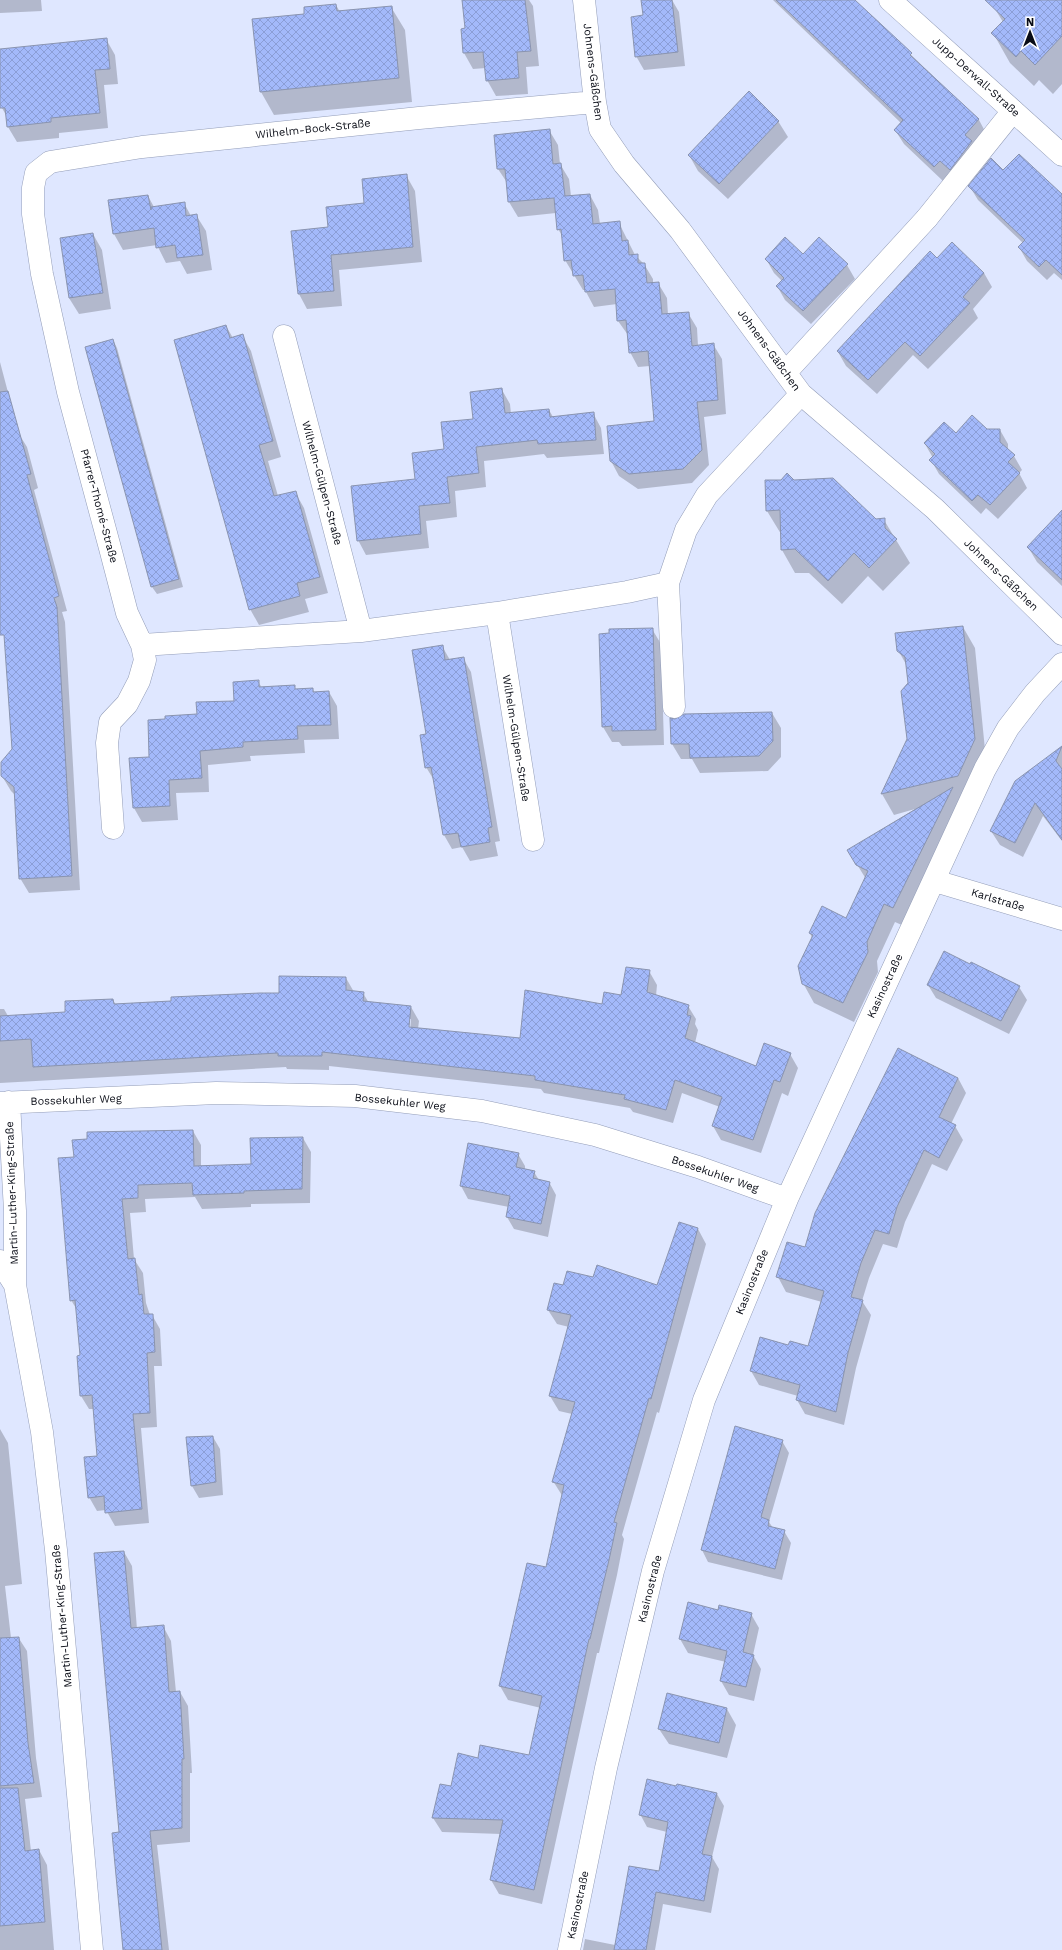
<svg xmlns="http://www.w3.org/2000/svg" width="1062" height="1950" font-family="'Work Sans',sans-serif">
<defs>
<pattern id="building-cross-hatch" width="8" height="8" patternUnits="userSpaceOnUse"><rect width="8" height="8" fill="#a3b9fa"/><path d="M0 0l8 8M0 8l8-8" fill="none" stroke="#8b9ed6"/></pattern>
</defs>
<rect width="100%" height="100%" fill="#dfe7ff"/>
<path fill="#0003" fill-rule="evenodd" d="M0 0H41L42 11 0 13Z
M463 0H529L533 6 539 66 526 67 528 94 496 96 487 80 486 68 473 69 464 53 462 30 466 29Z
M656 0H672L679 12 685 66 644 70 636 56 644 16Z
M773 0H854L979 120 987 135 943 181 904 144 895 130 901 123Z
M1004 0H1062V84L1053 94 1039 80 1034 86 1010 63 993 33 1003 22 995 9Z
M336 5 340 12 391 7 405 30 412 102 274 115 261 92 306 15Z
M106 39 115 55 118 84 104 85 108 128 59 133V138L17 142 8 127 7 117 2 108 0 50Z
M778 121 788 137 728 199 698 171 689 155Z
M549 130 558 145 560 164 569 179 571 196 590 195 598 210 600 224 619 223 635 255 644 264 653 279V283H658L667 298 668 315 688 313 697 328 698 346 713 344 722 359 726 414 704 417 709 465 692 483 638 489 619 476 611 461 655 422 650 366 638 367 630 352 628 335 618 321 617 304 594 307 585 290H583L565 260 563 237 558 229 556 213 518 217 509 202 508 184 498 169Z
M1003 171 1062 196V280L1054 273 1047 280 1027 261 1019 247 1023 243 978 200 970 187Z
M406 175 415 191 422 262 339 270 342 306 307 309 299 294 329 228Z
M148 196 154 207 184 203 191 216 196 215 206 231 212 270 187 274 180 261 166 263 157 245 123 250 114 234Z
M93 234 102 250 111 309 79 314 69 298Z
M803 255 847 265 855 279 811 324 785 300 777 286 782 281 774 273 766 259Z
M937 259 984 273 992 287 973 309 978 318 928 369 913 355 877 394 846 366 838 352Z
M226 326 233 338 242 335 251 351 281 457 268 461 278 496 295 492 304 508 328 593 305 599 309 612 259 625 250 609Z
M113 340 117 348 183 587 157 594 152 587Z
M0 362 19 434 27 447 38 488 34 490 67 611 62 612 65 622 80 890 29 893 20 878 15 795 11 791 2 776 13 749 5 621 0 583Z
M502 390 510 404 511 414 549 410 553 417 593 413 601 428 604 454 547 458 544 454 484 461 486 487 455 491 457 517 426 521 429 548 366 555 358 540Z
M986 430H1000L1008 444V450L1014 456 1022 470 1019 473 1027 488 998 519 986 508 981 514 939 474 931 460 933 458 925 444 956 434Z
M782 481H794L876 520H884L910 563 883 591 868 576 842 604 809 573H795L782 550 781 534 767 511Z
M1062 512V586L1037 562 1028 547Z
M963 627 975 648 986 760 970 797 959 799 963 806 904 926 895 922 877 961 878 972 854 1022 814 1003 803 983 812 938 810 933 847 919 866 879 848 850 915 809 894 815 882 794 908 739 909 683 907 666 898 650Z
M652 629 661 644 664 745 622 746 619 742H612L603 727Z
M442 646 450 660 463 658 471 672 500 841 495 842 498 856 470 861 462 847 452 849 444 835 435 782 426 767 427 735Z
M258 681 262 688 294 686 296 690 313 689 315 693 329 692 337 706 339 739 304 740 305 753 250 756 251 761 208 765 209 792 176 793 178 820 142 822 134 808 131 759 150 758 166 720 198 715 235 701Z
M772 713 781 728V757L768 771 700 773 692 759H681L672 744Z
M1062 747V841L1043 816 1023 857 1000 845 991 831 1016 782Z
M649 971 657 985 656 996 688 1006 696 1019 695 1024 698 1030 695 1043 757 1067 790 1054 798 1068 788 1096 782 1093 761 1153 721 1140 713 1126 720 1107 682 1093 673 1123 633 1112 630 1108 544 1093 541 1089 329 1066V1070L287 1069 286 1067 0 1083V1009H4L8 1016 66 1013 113 1000 116 1005 280 994 346 978 354 992 363 993 369 1003 411 1007 419 1021 418 1029 521 1039 622 996ZM409 1019H411L410 1032H408Z
M928 985 1019 987 1027 1000 1009 1034 936 998Z
M958 1078 966 1093 951 1124 955 1126 963 1140 947 1171 932 1164 905 1222 897 1248 883 1244 869 1278 862 1301 871 1315 856 1368 844 1425 805 1414 797 1400 798 1396 759 1385 751 1371 789 1346 809 1347 822 1302 786 1292 778 1277 806 1248Z
M193 1131 201 1145V1167L252 1165 303 1138 311 1152 310 1203 251 1204V1207L202 1209 195 1197 145 1199 146 1212 130 1213 134 1259 143 1273 146 1303 150 1315H152L160 1329 162 1366H154L157 1427 141 1428 149 1523 115 1526 106 1510 97 1511 89 1497 99 1457 94 1409H89L81 1396V1356L77 1310 71 1300 75 1158Z
M469 1144 518 1154 525 1166V1170L534 1172 539 1180 549 1182 556 1195 548 1237 514 1229 507 1217 509 1207 468 1199 461 1186Z
M698 1229 706 1244 659 1413 657 1412 622 1535 624 1539 617 1575 599 1653H597L542 1904 499 1894 491 1880 501 1834 442 1832 433 1818 452 1787 479 1759 530 1756 541 1708 508 1700 500 1686 547 1568 563 1497 553 1481 572 1414 559 1411 550 1396 569 1327 557 1324 548 1310 564 1287 594 1278 658 1286Z
M0 1429 8 1443 22 1584 5 1586 11 1638 18 1637 27 1651 36 1758 42 1797 25 1799 31 1851 39 1850 47 1865 54 1950H0Z
M213 1437 220 1449 223 1495 199 1498 192 1486Z
M782 1441 789 1453 769 1522 773 1528 784 1531 791 1543 782 1580 708 1562 702 1550Z
M124 1552 132 1566 137 1629 163 1626 171 1641 176 1692H180L188 1706 192 1773H190V1842L157 1845 169 1950H123L120 1833Z
M718 1611 751 1614 759 1628 753 1655 761 1669 754 1701 729 1695 721 1681 726 1662 688 1653 680 1639Z
M727 1709 736 1725 727 1758 669 1744 659 1729Z
M677 1788 717 1794 724 1806 712 1857 719 1869 711 1913 663 1904 655 1950H583L585 1939 615 1945 660 1872 667 1832 647 1827 640 1814Z"/>
<path fill="url(#building-cross-hatch)" stroke="#8a94af" d="M462 0H525L531 51 517 52 519 78 486 81 483 52 463 53 461 29 465 28Z
M641 0H672L678 52 635 57 631 17 643 15Z
M776 0H855L912 53 910 55 979 119 965 135 972 141 950 170 940 161 934 167 894 130 903 120Z
M985 0H1062V36L1035 65 1021 51 1016 57 991 33 1005 19Z
M336 4 337 11 392 6 399 78 260 92 252 19 304 14V7Z
M107 38 110 69 95 70 100 113 51 118V122L7 127 5 108H0V49Z
M749 91 779 121 719 184 688 155Z
M550 129 553 164 561 163 565 196 590 194 593 224 620 221 622 241 628 240 629 255 638 254V263H645L647 283 659 282 662 314 689 312 692 346 714 343 718 400 697 402 702 450 683 469 629 474 610 461 607 426 654 421 648 351 629 353 626 320 617 321 615 289 585 292 583 275 573 276 571 260 564 261 561 229 557 230 554 198 508 202 505 169H497L494 135Z
M1019 154 1062 194V275L1046 260 1039 267 1018 247 1025 240 968 186 991 158 1003 170Z
M407 174 413 247 331 255 334 291 298 294 291 231 328 227 326 207 364 203 362 179Z
M148 195 151 210V207L185 202 186 216 197 214 203 255 177 258 175 245 156 248 154 228 113 234 108 200Z
M93 233 103 293 69 298 60 238Z
M785 237 803 254 819 237 848 264 803 311 776 286 784 278 765 259Z
M952 242 984 273 963 297 970 303 920 356 905 342 868 380 837 351 930 251 937 258Z
M226 325 230 338 243 334 273 441 259 445 274 496 296 491 320 577 297 583 300 596 249 610 174 340Z
M113 339 179 579 151 587 85 347Z
M502 388 505 413 549 409 550 417 594 412 596 440 538 444 537 440 476 447 479 473 447 477 450 503 419 506 421 534 357 541 351 486 415 479 412 453 444 449 441 422 473 419 470 392Z
M8 391 31 474 27 475 59 596 54 598 57 607 72 876 19 879 14 787 1 776V762L12 749 4 635H0V392Z
M972 415 987 429H1000V442L1015 455 1008 462 1020 473 990 505 978 495 972 501 948 478 929 460 935 454 924 443 944 422 956 433Z
M787 473 794 480 833 478 876 519 885 518V528L897 539 869 568 854 553 828 581 795 549 781 550 780 510 766 511 765 480H781Z
M1062 510V580L1027 547Z
M963 626 975 739 958 776 881 794 907 739 901 691 908 683 905 657 897 651 895 633Z
M653 628 656 730 612 731V726L602 727 599 634 609 633V629Z
M443 645 445 660 464 657 492 827 488 828 490 842 461 847 458 833 443 835 431 767 425 768 420 735 426 734 412 650Z
M259 680V687L295 685V689L313 688V692L329 691 331 725 297 726 298 739 243 742V747L200 751 202 778 169 780 170 806 133 808 129 758 149 757 148 720 165 719V716L197 714 196 702 234 701 233 682Z
M772 712 773 741 759 756 690 758 689 744H671L670 718 675 719 684 714Z
M1062 746 1056 761 1062 769V840L1035 803 1015 843 990 831 1015 781Z
M953 787 893 908 884 904 867 942 868 952 843 1003 802 984 798 966 813 935 809 933 822 906 846 918 868 871 856 865 847 850Z
M944 951 970 964 971 962 1020 986 1001 1021 927 985Z
M626 967 650 970 647 992 689 1005 687 1015 691 1016 685 1038 756 1066 764 1043 791 1053 780 1082 774 1080 753 1140 712 1126 722 1097 675 1080 666 1110 624 1099 625 1095 535 1080V1076L322 1052V1056H278V1053L33 1067 31 1039 0 1041V1016L65 1012V1001L113 999 114 1004 171 1001V997L260 993H279V976L346 977V990L364 992 363 1001 411 1006 409 1027 520 1038 525 990 602 1004 604 992 621 995Z
M898 1048 958 1078 939 1117 956 1125 939 1158 924 1150 897 1207 889 1234 875 1230 861 1263 851 1297 863 1300 848 1353 836 1412 796 1400 800 1385 750 1371 760 1337 788 1345 790 1341 808 1346 824 1291 776 1277 787 1242 805 1247 815 1213Z
M193 1130 194 1166 251 1164 250 1138 303 1137 302 1189 244 1191V1193L193 1195 192 1183 138 1185V1198L122 1199 128 1259 135 1258 139 1295 142 1294 144 1314H153L155 1352 147 1353 150 1413 133 1414 142 1509 105 1513 104 1496 88 1498 84 1457 97 1456 92 1395 80 1396 77 1356 80 1355 75 1300 70 1301 58 1158 74 1157 72 1140 87 1139V1132Z
M468 1143 519 1153 516 1167 535 1171 533 1178 550 1182 541 1224 506 1217 510 1196 460 1186Z
M679 1222 698 1228 651 1399 649 1398 614 1522 617 1523 609 1560 590 1639H589L534 1890 490 1880 503 1820 432 1818 440 1784 451 1786 458 1753 478 1758 480 1745 529 1755 542 1696 499 1686 527 1563 546 1567 564 1485 552 1482 575 1402 549 1396 571 1315 547 1310 554 1283 563 1285 567 1271 593 1277 597 1265 657 1285Z
M735 1426 783 1440 761 1517 769 1520 768 1526 785 1530 775 1569 701 1550Z
M213 1436 216 1482 191 1486 186 1437Z
M124 1551 131 1628 164 1625 169 1692 180 1691 184 1759H182V1828L150 1831 162 1950H123L112 1833 119 1832 94 1553Z
M688 1602 718 1610 719 1605 752 1613 743 1652 754 1655 746 1687 720 1681 727 1651 679 1639Z
M19 1637 28 1743 34 1783 0 1786V1638Z
M667 1693 727 1708 719 1743 658 1729Z
M647 1779 676 1786 677 1784 717 1793 702 1854 712 1856 704 1901 656 1892 646 1950H614L629 1866 659 1871 668 1822 639 1815Z
M0 1788H18L25 1851 39 1849 45 1922 0 1926Z"/>
<g fill="none" stroke-linecap="round" stroke-linejoin="round">
<g stroke="#939db8" stroke-width="23">
<path id="pedestrian" d="M927 218 1013 111"/>
</g>
<g stroke="#939db8" stroke-width="23">
<path id="minor" d="M584 0 595 102 600 129 624 164 680 230 801 394 935 509 1062 634
M890 0 1062 155
M284 336 361 631
M786 372 927 218
M668 583 674 707
M497 613 533 840
M142 645 361 631 497 613 627 592 668 583 686 530 707 495 801 394
M113 828 107 743 110 722 127 704 139 681 145 660 142 645 127 613 110 548 68 392 42 274 33 214V188L36 173 50 162 142 147 419 118 595 102
M935 881 1062 919
M9 1102 15 1211V1285
M0 1103 216 1093 355 1096 482 1111 595 1135 698 1167 787 1199
M0 1261 15 1285 42 1432 56 1550 92 1950
M569 1950 606 1768 653 1571 704 1400 787 1199 985 769 1008 728 1035 693 1062 664"/>
</g>
<use href="#pedestrian" stroke="#fff" stroke-width="22"/>
<use href="#minor" stroke="#fff" stroke-width="22"/>
</g>
<g text-anchor="middle" dominant-baseline="central" stroke-width="3" stroke-linejoin="round" paint-order="stroke">
<g font-size="11" fill="#090c16" stroke="#fff">
<text transform="translate(593 72) rotate(83)">Johnens-Gäßchen</text>
<text transform="translate(976 77) rotate(42)">Jupp-Derwall-Straße</text>
<text transform="translate(313 129) rotate(-6)">Wilhelm-Bock-Straße</text>
<text transform="translate(769 350) rotate(54)">Johnens-Gäßchen</text>
<text transform="translate(322 483) rotate(75)">Wilhelm-Gülpen-Straße</text>
<text transform="translate(99 506) rotate(75)">Pfarrer-Thomé-Straße</text>
<text transform="translate(1001 575) rotate(44)">Johnens-Gäßchen</text>
<text transform="translate(516 738) rotate(81)">Wilhelm-Gülpen-Straße</text>
<text transform="translate(998 900) rotate(17)">Karlstraße</text>
<text transform="translate(885 986) rotate(-65)">Kasinostraße</text>
<text transform="translate(76 1100) rotate(-2)">Bossekuhler Weg</text>
<text transform="translate(400 1102) rotate(6)">Bossekuhler Weg</text>
<text transform="translate(715 1174) rotate(19)">Bossekuhler Weg</text>
<text transform="translate(12 1193) rotate(-92)">Martin-Luther-King-Straße</text>
<text transform="translate(752 1282) rotate(-68)">Kasinostraße</text>
<text transform="translate(650 1589) rotate(-76)">Kasinostraße</text>
<text transform="translate(62 1616) rotate(-95)">Martin-Luther-King-Straße</text>
<text transform="translate(578 1905) rotate(-78)">Kasinostraße</text>
</g>
</g>
<g transform="translate(1030 32)" stroke="#ffffff" stroke-width="3" paint-order="stroke">
<path d="M0-3L7 15L0 10L-7 15Z" fill="#090c16"/>
<text y="-6" font-size="11" font-weight="bold" text-anchor="middle" fill="#090c16">N</text>
</g>
</svg>
